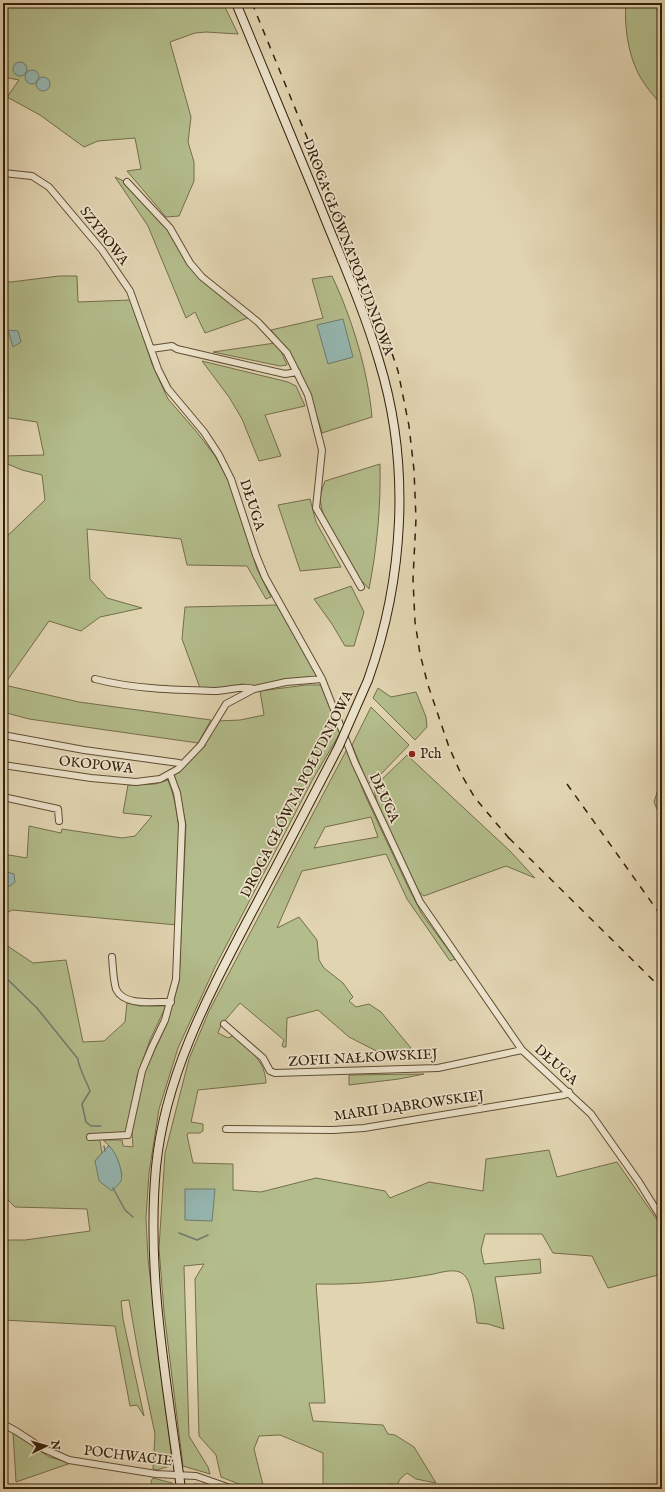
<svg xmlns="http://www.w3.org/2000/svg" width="665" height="1492" font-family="'IM FELL English',serif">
<rect width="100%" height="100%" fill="#e1d4b1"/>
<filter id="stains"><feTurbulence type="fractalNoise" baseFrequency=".005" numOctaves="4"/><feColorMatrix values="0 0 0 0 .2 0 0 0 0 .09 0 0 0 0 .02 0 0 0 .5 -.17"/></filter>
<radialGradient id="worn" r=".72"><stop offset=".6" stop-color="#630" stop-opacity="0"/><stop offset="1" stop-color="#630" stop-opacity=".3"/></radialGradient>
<path fill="#b3bc8b" stroke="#746e4a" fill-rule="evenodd" d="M3 3H223L238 34 206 32 195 33 170 42 191 117 188 142 194 162V181L179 216 166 217 127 171 141 169 135 138 98 141 84 147 40 115 7 97 19 80 3 77Z
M626 3H662V106C654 96 644 85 638 73 628 53 624 25 626 3Z
M115 177 128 183 165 224 194 273 248 318 205 333 195 312 186 318 148 226Z
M59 276H77L78 302 131 300 152 364 168 399 196 431 215 456 229 481 257 569 271 597 266 599 247 566 187 565 181 539 87 529 90 579 107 598 142 608 100 617 81 631 49 621 4 685 79 702 211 720 198 743 29 719 3 712V540L45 500 42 475 22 470 3 462V456L44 455 37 422 3 417V281L11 282Z
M332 276C352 318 368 371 372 417L322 433C311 396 297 360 271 330L323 318 312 279Z
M275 343 280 349 287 365 280 366 213 352Z
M202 361 288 382 296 386 305 406 265 415 281 456 259 461 242 419 229 397Z
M380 464C381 506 377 548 369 589L363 582 359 581C347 561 325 527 321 505 319 496 322 489 325 481Z
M310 499 316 522 341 567 300 571V570L278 505Z
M351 586 364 612 354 646H345L332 624 314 599Z
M277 605 317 674 314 677 255 687 248 685 217 689 200 688 182 639 185 607Z
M306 685H322L340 733 313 779 215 967 178 1048 159 1109 149 1173 146 1218 148 1259 172 1460 170 1466 157 1470 153 1469 155 1434 140 1363 129 1300 121 1301 123 1319 144 1416 137 1405 130 1406 115 1326 3 1320V1240H25L90 1231 87 1209 15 1207 3 1195V943L33 963 66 960 83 1042 104 1041 125 1022 127 1003 139 1006H166L150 1040 137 1076 126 1133 99 1135 102 1153 95 1161 122 1175C118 1160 115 1150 103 1140H122L123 1146 133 1147 132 1132 145 1071 166 1026 179 982 186 825 180 796 174 776 206 745 205 744 217 721 240 720 264 715 260 691Z
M378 688 391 697 416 692 426 717 427 727 415 740 373 698Z
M371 707 409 745 383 772 368 784 352 745Z
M347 749 365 795 408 887 422 914 455 959 450 961 407 899 386 854 302 871 277 928 299 917 317 940 319 960 324 968 343 983 353 997 349 1001 356 1007 369 1004 381 1012 411 1048 403 1053 390 1058 349 1037 318 1010 287 1018 286 1047H283L282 1045 284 1040 240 1003 221 1025 218 1033 228 1038 233 1036C249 1051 265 1059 266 1083L198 1090 191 1122 203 1124V1131L200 1133H188L187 1135 193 1163 233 1164V1190L261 1192 316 1178 385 1191 390 1198 429 1182 483 1191 486 1159 549 1150 557 1177 617 1162 662 1227V1274L608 1288 592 1256 553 1253 542 1234H485L481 1250 484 1264 540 1259 541 1273 495 1277 504 1329 488 1324 477 1323C475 1311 473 1282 463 1274 456 1268 442 1272 434 1274 394 1281 356 1285 316 1284L325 1403H309L313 1421 383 1425 388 1434 395 1435 414 1447 436 1483 416 1479 407 1473 400 1479 396 1488 393 1484 382 1485V1489H323V1453L280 1435 259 1436 254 1449 264 1489H252L221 1477 216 1455 199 1436 195 1279 204 1264 184 1266 189 1436 208 1467 210 1474 183 1466 164 1312 159 1248 165 1153 189 1059 209 1011ZM371 817 378 837 314 848 325 827Z
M407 755 510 851 535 878 506 866 424 896 419 892C406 865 376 815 374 787Z
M662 777V821L654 802Z
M168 780C186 825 178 878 177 925L12 910 3 915V854L27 858 29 826 61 833 62 829 122 838 135 836 152 816 123 813 128 785 155 784Z
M424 1074 399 1079 349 1085V1075Z
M13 1432 49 1457 71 1463 16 1482Z
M153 1478 172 1483 176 1489H153L151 1481Z
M194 1484 208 1485 220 1489H187Z"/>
<path fill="#95b7b2" stroke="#6f7b6e" d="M13 69a7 7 0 1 1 14 0a7 7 0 1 1-14 0Z
M25 77a7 7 0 1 1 14 0a7 7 0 1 1-14 0Z
M36 84a7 7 0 1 1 14 0a7 7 0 1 1-14 0Z
M343 319 353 357 328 364 317 325Z
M8 330 18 331 21 342 13 347Z
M3 871 14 874 15 882 10 886 3 885Z
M108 1146C116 1149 124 1174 121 1181 119 1185 114 1188 112 1191L99 1181 95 1161Z
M185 1189H215L212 1221 185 1220Z"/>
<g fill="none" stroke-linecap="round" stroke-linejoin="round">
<path stroke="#6f7b6e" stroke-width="1.5" d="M3 975 37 1008 78 1059C78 1066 87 1083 90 1091L82 1104 86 1122 91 1126H101
M104 1146 105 1151
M113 1188 125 1210 133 1217
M179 1233 197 1240 208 1235"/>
<g stroke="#604d33" stroke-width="8">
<path id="minor" d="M3 173 32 176 49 187 102 250 130 291 158 369 168 389 204 432 219 455 231 479 256 555 265 577 322 679 355 763 420 902 522 1050 591 1114 639 1182 662 1219
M127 182 170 228 190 263 202 277 258 322 287 353 308 395 322 450 316 508 361 587
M151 349 172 346 177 349 285 374 297 372
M95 679C133 689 176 690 215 691 228 691 242 685 254 689
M3 735 84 750 179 763 182 765
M3 765 91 778 136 782 160 779 178 769 201 745 226 704 254 689 286 682 322 679
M3 797 58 809 59 821
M112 957C113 967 113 979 116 989 124 1007 155 1001 171 1002
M224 1024 263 1058 270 1071 275 1073 438 1068 522 1050
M226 1129 333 1130 364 1128 564 1095 569 1092
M90 1137 128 1135 142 1071 152 1047 165 1020 176 979 182 824 177 793 170 774
M3 1424 16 1431 42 1448 69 1460 156 1474 196 1476 233 1489"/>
</g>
<g stroke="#352009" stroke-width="10">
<path id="secondary" d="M236 3C264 69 290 135 318 201 339 254 363 306 379 361 411 464 404 579 368 680
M181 1489C167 1383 146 1275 156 1167 165 1075 209 994 251 914 281 858 310 802 339 746"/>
</g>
<use href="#minor" stroke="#ece3cc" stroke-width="6"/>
<use href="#secondary" stroke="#ece3cc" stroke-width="8"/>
<path stroke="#352009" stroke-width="1.5" stroke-dasharray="7 7" stroke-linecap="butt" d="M252 3 376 306 398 371 409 426 414 470 416 519 413 579 415 622 420 654 428 685 449 747 461 774 475 798 513 843
M567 784 662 917
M509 838 662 989"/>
<g stroke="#352009" stroke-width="10" stroke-linecap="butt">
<path id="secondary-bridge" d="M339 746 368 680"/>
</g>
<use href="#secondary-bridge" stroke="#ece3cc" stroke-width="8"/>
</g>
<circle fill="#8f2418" stroke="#ece3cc" stroke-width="1.5" cx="412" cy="754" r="4"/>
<g text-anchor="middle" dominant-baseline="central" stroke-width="3.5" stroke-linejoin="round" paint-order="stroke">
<g font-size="14" fill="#352009" stroke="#ece3cc">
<text transform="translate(104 236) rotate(52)">SZYBOWA</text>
<text transform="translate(348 247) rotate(69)">DROGA GŁÓWNA POŁUDNIOWA</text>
<text transform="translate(252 505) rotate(72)">DŁUGA</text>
<text transform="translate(96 765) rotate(6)">OKOPOWA</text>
<text transform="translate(297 794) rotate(-63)">DROGA GŁÓWNA POŁUDNIOWA</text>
<text transform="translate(384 798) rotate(65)">DŁUGA</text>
<text transform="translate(363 1058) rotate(-3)">ZOFII NAŁKOWSKIEJ</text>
<text transform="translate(556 1065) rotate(42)">DŁUGA</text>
<text transform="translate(409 1106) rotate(-8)">MARII DĄBROWSKIEJ</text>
<text transform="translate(128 1456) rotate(7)">POCHWACIE</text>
</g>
<g font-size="14" fill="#352009" stroke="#ece3cc" text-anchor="start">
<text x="420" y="754">Pch</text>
</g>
</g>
<rect width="665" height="1492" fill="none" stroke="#e1d4b1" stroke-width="16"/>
<rect x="4" y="4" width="657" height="1484" fill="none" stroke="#352009" stroke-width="2"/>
<rect x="8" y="8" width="649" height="1476" fill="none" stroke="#352009"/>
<g transform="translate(46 1446) rotate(85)" stroke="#ece3cc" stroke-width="3" paint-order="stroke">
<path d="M0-3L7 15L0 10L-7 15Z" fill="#352009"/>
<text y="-6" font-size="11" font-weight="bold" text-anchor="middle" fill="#352009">N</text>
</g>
<rect width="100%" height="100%" filter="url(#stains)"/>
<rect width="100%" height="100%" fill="url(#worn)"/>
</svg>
